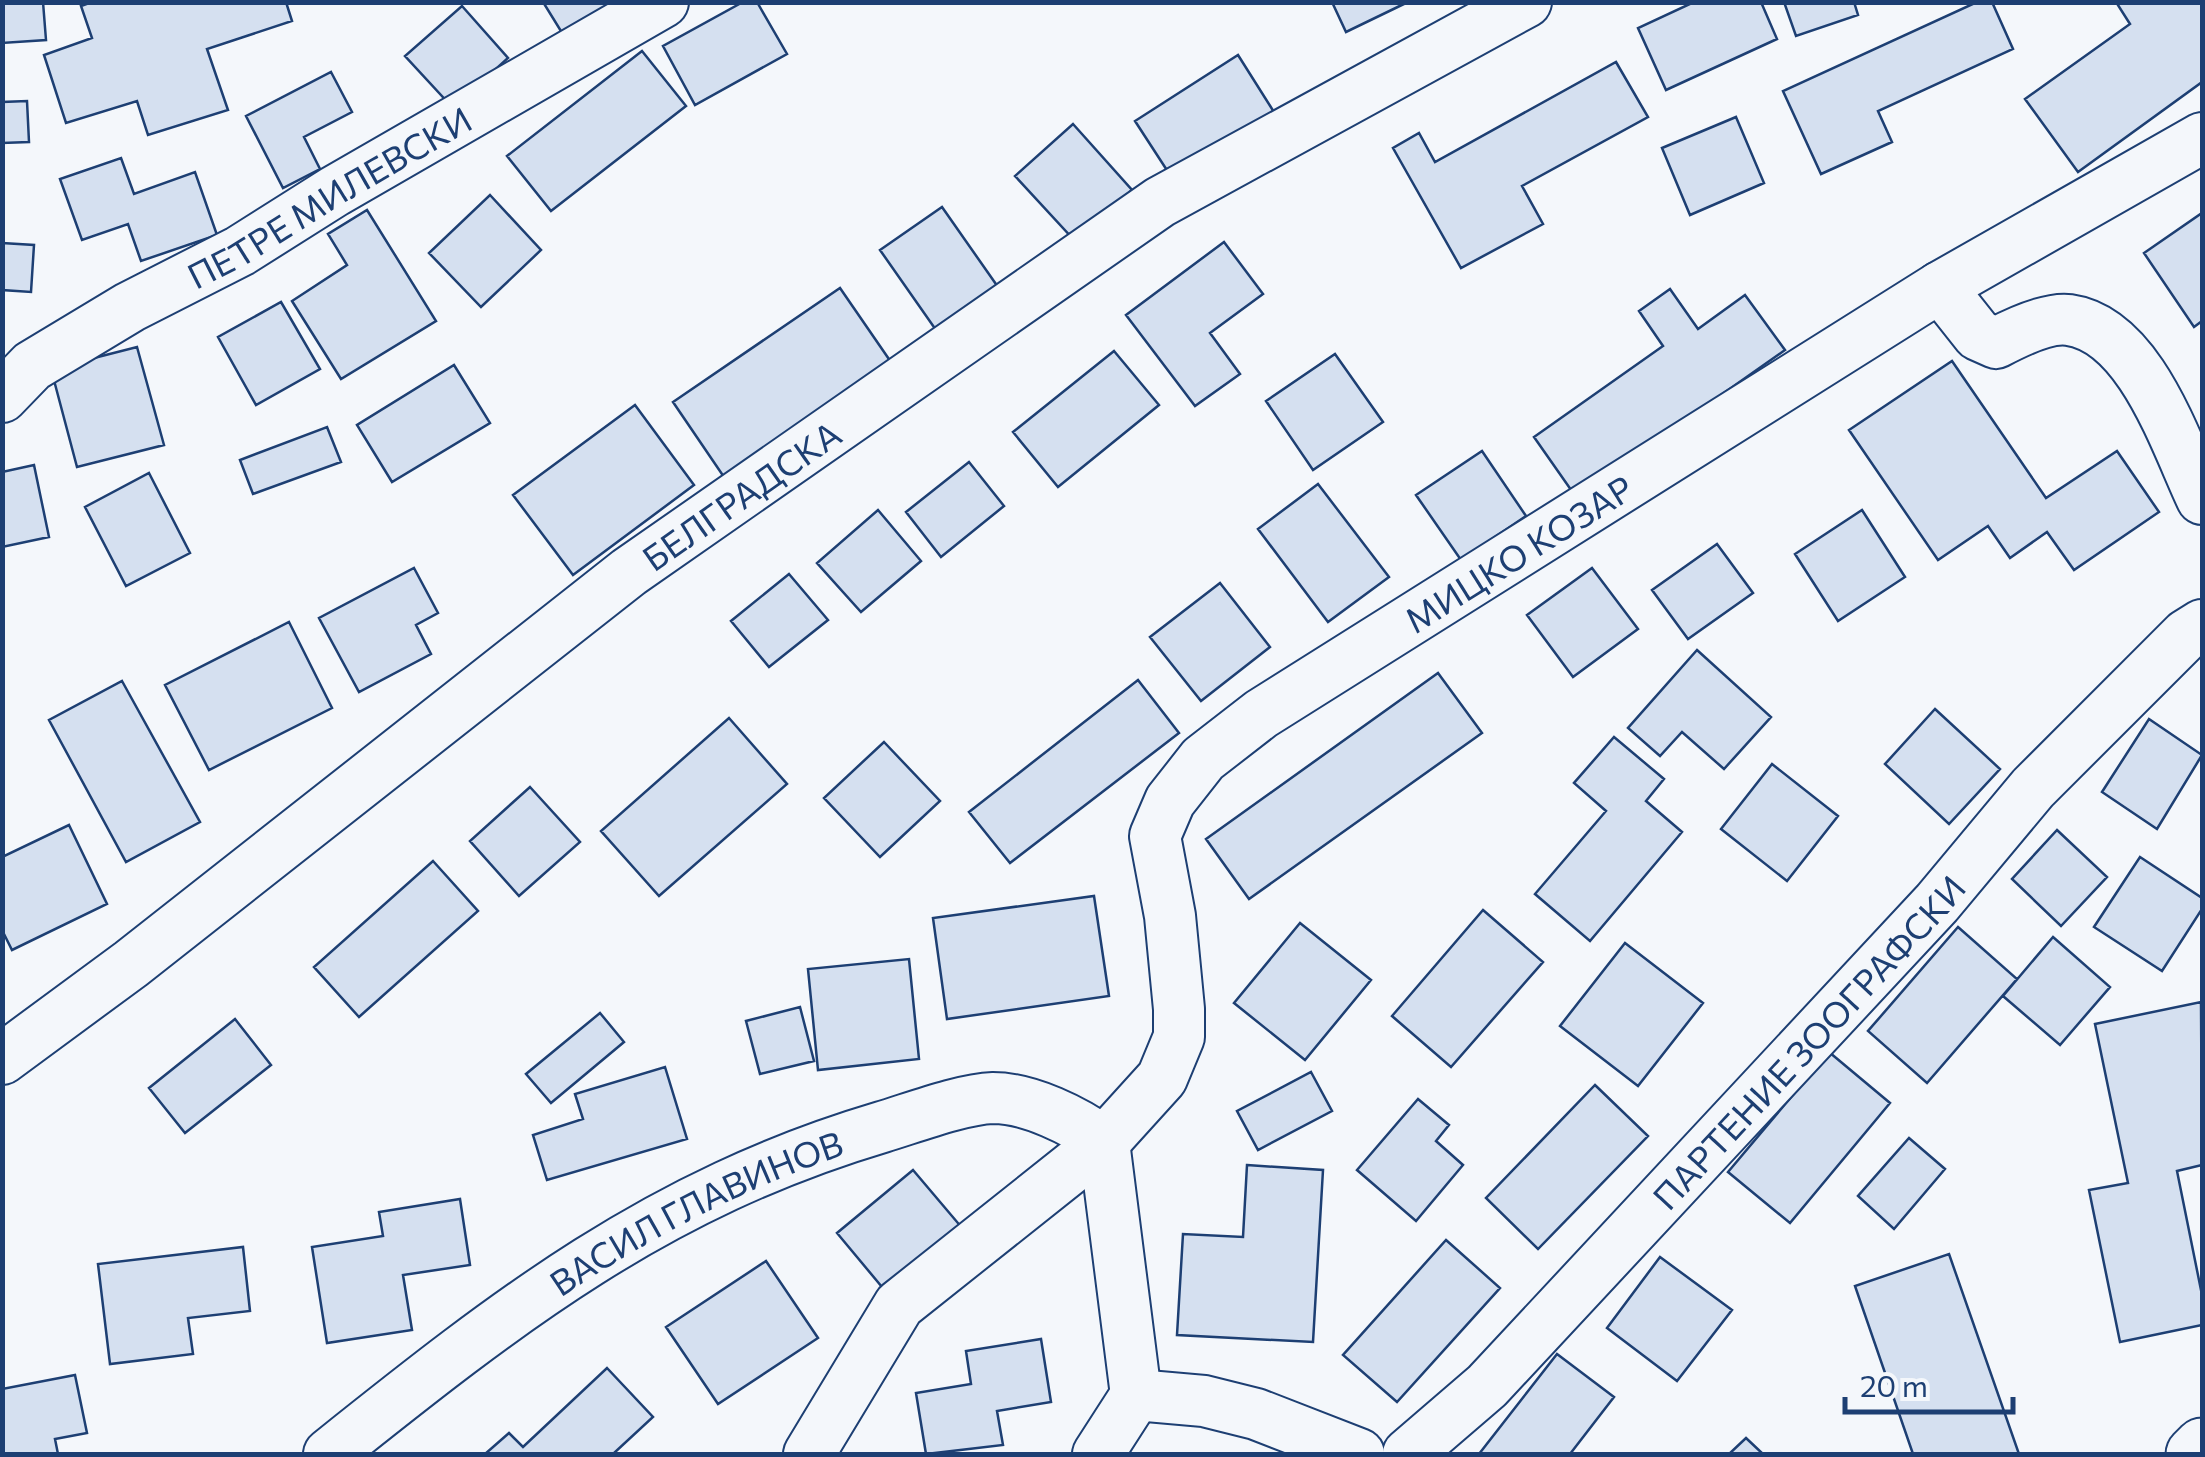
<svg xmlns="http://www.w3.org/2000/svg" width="2205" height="1457" font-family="Commissioner,sans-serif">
<rect width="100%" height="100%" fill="#f4f7fb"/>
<path fill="#d5e0f0" stroke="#1d3f73" stroke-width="2.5" d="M2 2H43L46 40 2 43Z
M92 2H286L292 21 207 49 228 110 148 135 137 101 66 123 44 55 92 38 81 6Z
M543 2H619L564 36Z
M743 2H757L787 54 695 105 663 46Z
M1332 2H1408L1346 32Z
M1694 2H1761L1777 39 1666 90 1638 28Z
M1784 2H1854L1858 15 1796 36Z
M1977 2H1992L2013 49 1878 111 1892 142 1821 174 1783 91Z
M2116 2H2202V82L2078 172 2025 99 2130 24Z
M462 6 508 58 453 108 405 56Z
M642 51 686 106 551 211 507 156Z
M1238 55 1274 112 1172 178 1135 121Z
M1616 62 1648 117 1522 186 1543 224 1461 268 1393 148 1419 133 1435 162Z
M331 72 352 112 304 137 320 169 283 188 246 116Z
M27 101 29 142 2 143V102Z
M1736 117 1764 183 1690 215 1662 148Z
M1073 124 1132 190 1075 241 1015 176Z
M121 158 134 194 195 172 217 235 141 261 128 224 82 240 60 179Z
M490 195 541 250 481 307 429 253Z
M942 207 998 287 936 330 880 250Z
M367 210 436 321 341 379 292 301 347 265 328 234Z
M2202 213V321L2194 327 2144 253Z
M1224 242 1263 294 1210 333 1240 374 1195 406 1126 315Z
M2 243 34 245 31 292 2 290Z
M840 288 893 365 726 480 673 402Z
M1670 289 1698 329 1745 295 1785 350 1576 497 1534 437 1663 346 1639 311Z
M281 302 320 369 256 405 218 337Z
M137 347 164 445 77 467 51 369Z
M1114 351 1159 405 1058 487 1013 432Z
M1335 354 1383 422 1313 470 1266 401Z
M1952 361 2046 498 2117 451 2159 512 2074 570 2047 532 2010 558 1988 526 1938 560 1849 430Z
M454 365 490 423 392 482 357 425Z
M635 405 694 485 573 575 513 495Z
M327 427 341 462 253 494 240 460Z
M1482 451 1526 516 1461 560 1416 495Z
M969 462 1004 506 941 557 906 512Z
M34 465 49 537 2 547V472Z
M149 473 190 553 126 586 85 507Z
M1318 484 1389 577 1328 622 1258 529Z
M878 510 921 561 861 612 817 563Z
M1862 510 1905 577 1838 621 1795 554Z
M1717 544 1753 593 1688 639 1652 590Z
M414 568 438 613 416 625 431 654 359 692 319 618Z
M1592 568 1638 629 1573 677 1527 615Z
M789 574 828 620 769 667 731 621Z
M1220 583 1270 647 1201 701 1150 637Z
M289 622 332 708 209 770 165 685Z
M1697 650 1771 717 1724 769 1682 732 1660 756 1628 728Z
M1438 673 1482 733 1249 899 1206 839Z
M1138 680 1179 733 1010 863 969 812Z
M122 681 200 822 126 862 49 720Z
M1935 709 2000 769 1949 824 1885 764Z
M729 718 787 784 659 896 601 831Z
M2149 719 2202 755 2157 829 2102 792Z
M1614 737 1664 779 1646 801 1682 832 1590 941 1535 894 1606 811 1574 783Z
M884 742 940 801 880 857 824 798Z
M1772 764 1838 816 1787 881 1721 829Z
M530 787 580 842 519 896 470 841Z
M69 825 107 904 12 950 2 930V857Z
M2057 830 2107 877 2061 926 2012 879Z
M2140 857 2202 898V909L2162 971 2094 927Z
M433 861 478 911 359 1017 314 967Z
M1094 896 1109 996 947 1019 933 918Z
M1483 910 1543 962 1451 1067 1392 1016Z
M1300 923 1371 980 1305 1060 1234 1003Z
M1958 927 2017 979 1927 1083 1868 1031Z
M2053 937 2110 987 2060 1045 2003 996Z
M1625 943 1703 1003 1638 1086 1560 1026Z
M909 959 919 1059 818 1070 808 969Z
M2201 1002 2202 1165 2177 1171 2202 1295V1325L2120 1342 2089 1190 2128 1183 2095 1024Z
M800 1007 814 1061 760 1074 746 1021Z
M600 1013 624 1042 551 1103 526 1074Z
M235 1019 271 1065 185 1133 149 1088Z
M1829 1052 1890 1103 1790 1223 1728 1172Z
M665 1067 687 1139 547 1180 533 1135 583 1119 575 1094Z
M1311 1072 1332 1111 1258 1150 1237 1111Z
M1595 1085 1648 1136 1538 1249 1486 1198Z
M1418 1099 1449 1125 1436 1141 1463 1165 1416 1221 1357 1170Z
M1909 1138 1945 1169 1894 1229 1858 1196Z
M1247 1165 1323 1170 1313 1342 1177 1335 1183 1234 1243 1237Z
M913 1170 963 1229 887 1293 837 1233Z
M460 1199 470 1265 403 1275 412 1330 327 1343 312 1247 383 1236 379 1212Z
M1446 1240 1500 1288 1397 1402 1343 1355Z
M243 1247 250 1311 188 1318 193 1354 110 1364 98 1264Z
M1949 1254 2019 1454H1913L1855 1286Z
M1660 1257 1732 1310 1677 1381 1607 1328Z
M766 1261 818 1338 718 1404 666 1327Z
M1041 1339 1051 1402 997 1411 1003 1445 926 1454 916 1393 971 1384 966 1351Z
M1557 1354 1614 1397 1570 1454H1479Z
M607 1368 653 1417 613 1454H485L509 1433 523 1447Z
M75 1375 87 1433 55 1439 58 1454H2V1389Z
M1746 1438 1763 1454H1729Z"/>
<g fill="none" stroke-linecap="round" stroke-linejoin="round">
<g stroke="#1d3f73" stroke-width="54">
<g id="street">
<path d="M1940 287 1978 335 1996 343C2015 333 2048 317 2069 320 2140 330 2175 442 2202 499"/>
<path id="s1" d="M2 397 32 366 130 307 240 251 335 191 663 2"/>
<path id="s2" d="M2 1059 131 964 629 572 1160 202 1526 2"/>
<path d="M1136 1395 1204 1401 1256 1414 1359 1454"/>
<path id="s3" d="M329 1454C509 1310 657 1194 882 1127 912 1118 962 1099 993 1098 1029 1098 1076 1121 1104 1142"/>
<path id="s4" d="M809 1454 899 1305 1104 1142 1162 1078 1179 1037V1009L1170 916 1155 836 1170 801 1203 759 1261 714 1940 287 2202 138"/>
<path d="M1098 1454 1136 1395 1104 1142"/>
<path id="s5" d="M1408 1454 1487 1386 1937 903 2033 788 2186 635 2202 625"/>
</g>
</g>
<g stroke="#1d3f73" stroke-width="59">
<path id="secondary" d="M2194 1454 2202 1446"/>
</g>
<use href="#street" stroke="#f4f7fb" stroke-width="50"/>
<use href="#secondary" stroke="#f4f7fb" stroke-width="55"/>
</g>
<g text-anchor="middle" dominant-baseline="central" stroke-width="8" stroke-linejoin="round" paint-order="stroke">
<g font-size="35" fill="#1d3f73" stroke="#f4f7fb">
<text stroke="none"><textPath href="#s1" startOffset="385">ПЕТРЕ МИЛЕВСКИ</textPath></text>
<text stroke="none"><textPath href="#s2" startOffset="930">БЕЛГРАДСКА</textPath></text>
<text stroke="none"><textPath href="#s4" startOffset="1238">МИЦКО КОЗАР</textPath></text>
<text stroke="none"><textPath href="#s5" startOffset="575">ПАРТЕНИЕ ЗООГРАФСКИ</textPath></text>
<text stroke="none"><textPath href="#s3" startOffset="442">ВАСИЛ ГЛАВИНОВ</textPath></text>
</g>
</g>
<rect width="2205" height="1457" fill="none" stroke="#1d3f73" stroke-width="10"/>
<path d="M1845 1397v15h168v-15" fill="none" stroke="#1d3f73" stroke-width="5"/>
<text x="1860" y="1397" font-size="30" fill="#1d3f73" stroke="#f4f7fb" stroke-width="8" paint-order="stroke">20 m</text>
</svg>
